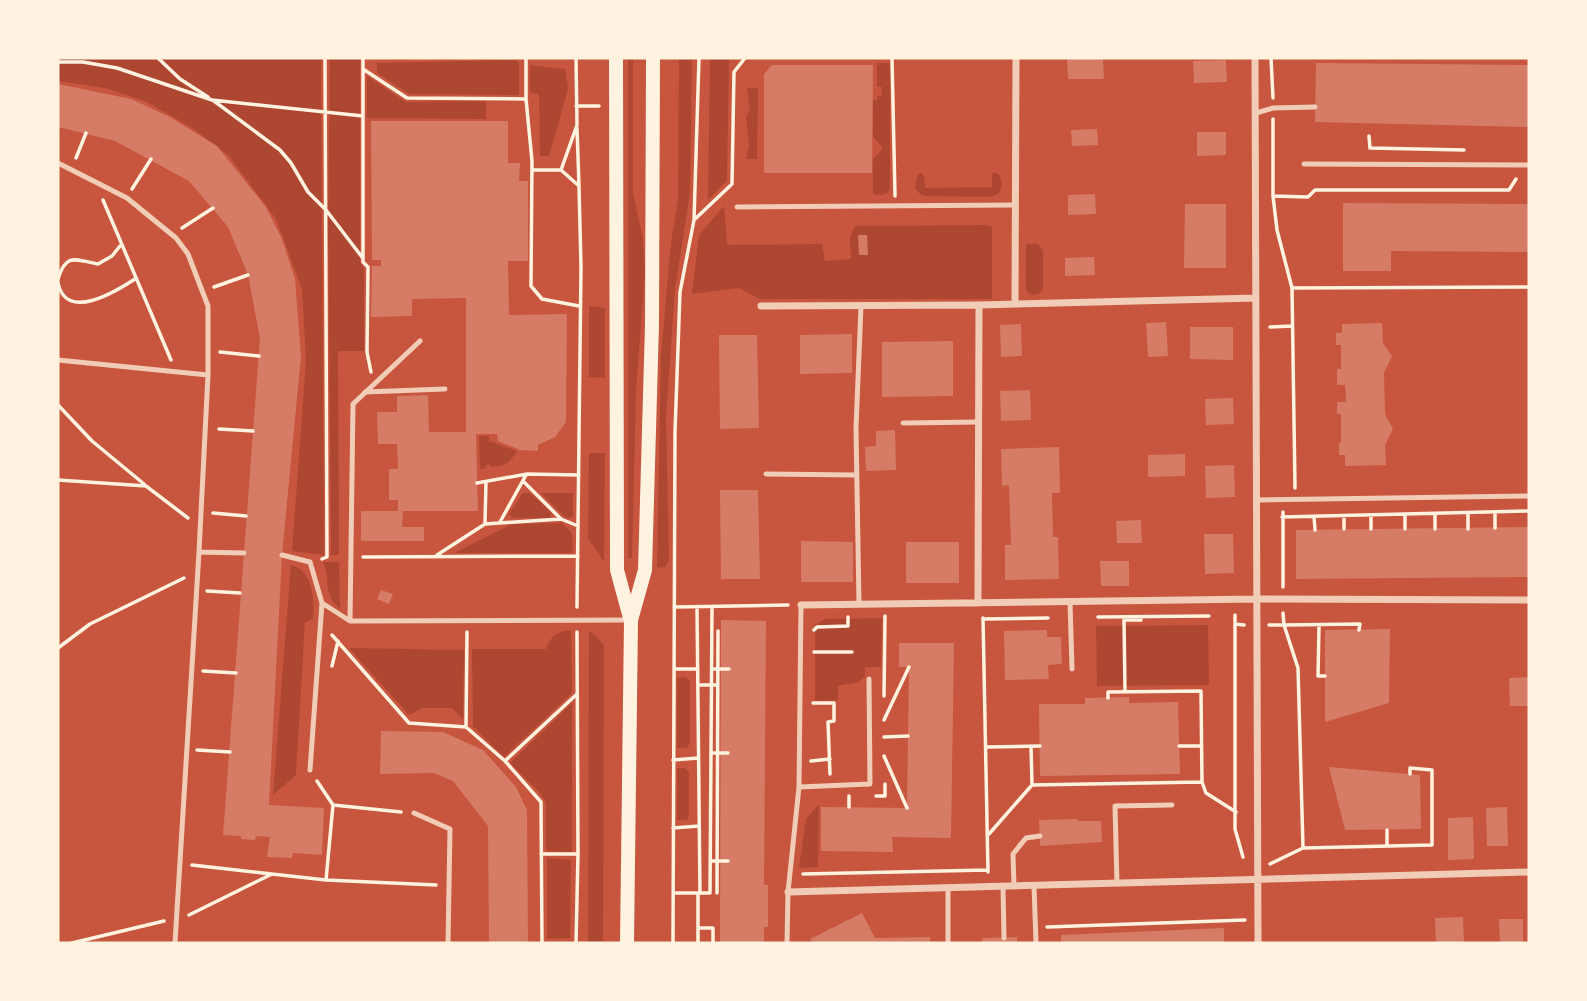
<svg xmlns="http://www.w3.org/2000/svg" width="1587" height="1001" font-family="Arial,sans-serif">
<rect width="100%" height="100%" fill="#c8553d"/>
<path fill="#ae4732" d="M58 58H321L324 555 292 551 306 361 302 289 276 219 229 156 191 127 147 102 105 88 58 81Z
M330 58H360V262L364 268V351H338L339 555H331V536L328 222Z
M628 58H633V193L643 240 645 273 636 390 632 558H628Z
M679 58H692L690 193 675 289 666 417 669 560 665 567 657 568 661 355 671 242 678 200Z
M710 58H729L727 180 708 200Z
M514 60 519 62V95L409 94 377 73V63Z
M877 63H890V189L887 193 882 195 873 194V159L883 148 873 137V100H877V96L882 95V87H877Z
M530 65 565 69 568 89 549 156H540L539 94 530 93Z
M367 76 406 102 486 101V119L367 118Z
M747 88H758L757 159H746L749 145 746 116 750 109Z
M921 173 924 176 925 188 992 187V173H996L1000 176 1002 186 998 194 991 197 925 196 920 194 915 188 918 174Z
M724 206 727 245 822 244 825 261 851 259 850 237 855 226 988 225 992 227V299H760L739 288 692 294 699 235Z
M1026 244H1038L1043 251V290L1038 294 1031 295 1026 290Z
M589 306 605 308V378L589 377Z
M479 436H489V441L517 451C510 463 503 468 489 466V463L484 469H480Z
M589 453H605L604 562 588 538Z
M523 493H530L552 513 549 518H513L509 514Z
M541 493H573V517L566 518Z
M562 523 572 533 573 553H454L512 524Z
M323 562H339L340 609C322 592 331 581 323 562Z
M291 565C313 571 315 600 313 619L305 622 296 775 273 795Z
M882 618 881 667H865V676L859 682 838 686V700L815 701V625L825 619Z
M1208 625 1209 685 1097 686 1096 626Z
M571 630 572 693 504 757 473 727 472 649H546C552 635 556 632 571 630Z
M589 632 594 634 604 645 603 943H588Z
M349 648 464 650 463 719 452 708H423L409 715Z
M685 677 690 681V744L686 748H677V678Z
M572 703V852L546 851V803L541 794 510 763Z
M677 768H685L689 771V817L686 820H677Z
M819 804 818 867 799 868 806 819Z
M547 858 571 860 570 938 547 939Z"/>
<path fill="#d67c66" d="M1067 58H1103L1104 79H1068Z
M1226 60 1227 82 1194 83 1193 61Z
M1316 63 1529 65V127L1315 122Z
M772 65H873L872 173H764V74Z
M58 84 131 99 168 116 217 146 266 207 282 239 295 279 301 356 282 555 269 805 324 808 322 855 293 853 292 858 267 857 270 837 256 836 255 840 241 839V836L223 835 260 338 248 275 228 227 189 181 115 141 58 127Z
M371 121H508V163H520L519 181H528V261H508L509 315 567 314 566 422 555 437 538 445V451L520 450 498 441 497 434H476L478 511H403L402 527H424V541H361V511H398V500H389V469H398L397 444H378L377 412H397V396L428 395 429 432H466V298L412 299V316L371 317 372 266H381V260H372Z
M1097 129 1098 145 1072 146 1071 130Z
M1197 132H1226V155L1197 156Z
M1095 194 1096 214 1068 215V195Z
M1343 203 1529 204V252L1391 251V271H1343Z
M1185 204H1226V268H1184Z
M858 235H867L868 255H859Z
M1094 257 1095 275 1065 276V258Z
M1166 322 1168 356 1148 357 1146 323Z
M1382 323 1383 343 1392 356 1384 373 1385 414 1393 429 1385 445 1386 465 1345 466V455H1339V443H1341V414H1337V402H1346L1345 385H1337V369H1341V345H1336V333H1342V324Z
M1021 324 1022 356 1001 357 1000 325Z
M1190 327H1233V360L1190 359Z
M852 334V373L800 374V335Z
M719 335H757L759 428 720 429Z
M953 341V396L882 397V342Z
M1030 390 1031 420 1001 421 1000 391Z
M1233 398 1234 424 1206 425 1205 399Z
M895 430 896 470 866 471 865 447 876 446V431Z
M1059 447 1060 493H1052L1053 537H1058L1059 579 1005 580V545H1011L1009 485 1002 486 1001 449Z
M1185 454V476L1148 477V455Z
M1234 465 1235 497 1206 498 1205 466Z
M720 490H758L760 579H721Z
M1141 520 1142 543H1117L1116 521Z
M1529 527V577L1296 579V530Z
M1204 534H1233L1234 573 1205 574Z
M801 541 853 542V582H801Z
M906 542H959V583H906Z
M1100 561H1129V586H1101Z
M381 590 393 594 389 604 377 599Z
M721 620 766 621 764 885H768V927H764V943H720Z
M1390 629 1389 703 1325 722V630Z
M1047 630V637H1061L1062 664 1048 665 1049 679 1005 680 1004 631Z
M899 643H954L951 838 892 837 893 852 821 851V807L907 808 909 667H899Z
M1529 677V706H1510L1509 678Z
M1129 697V703L1178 702 1180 774 1040 776 1039 704H1085V698Z
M381 731 443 732 483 750 516 787 527 810 528 943H489L488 826 453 781 434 773 380 774Z
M1329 767 1420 775 1421 829 1345 830Z
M1507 807 1508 846H1487L1486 808Z
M1473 817 1474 859 1448 860V818Z
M1078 819V821H1101L1102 842 1040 846 1039 820Z
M862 913 875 938 930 937V943H813L810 939Z
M1463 917 1464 943H1436L1435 918Z
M1499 919H1523V943H1500Z
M1224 928V943H1061V935Z
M1017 937V943H982V938Z"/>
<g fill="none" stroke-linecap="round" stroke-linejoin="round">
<path stroke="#fff3e0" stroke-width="3.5" d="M158 58 180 79 208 97
M363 58V262L368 267 367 352 371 372
M526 58V99L532 161 531 286 542 299 579 306
M576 58 577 125 561 170 579 186 581 267 577 607
M892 58 895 196
M1271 58 1273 98
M58 62H83L117 68 212 100 363 116
M363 69 407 98 526 99
M214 101 280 150 291 163 308 192 326 210 362 257
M576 106H599
M1273 119V196L1277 230 1292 288 1295 488
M577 128 579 186
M1369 136 1370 148 1464 150
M76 158 86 133
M532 170H561
M132 189 151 159
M1274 196 1308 197 1315 190H1509L1516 179
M103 200 171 360
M694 220 699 58
M182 228 213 208
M58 279C66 252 76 260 98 264L112 256 120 246
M58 283C66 322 115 292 135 279
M214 287 248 275
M1292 288 1529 287
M1270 327 1292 326
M220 352 259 356
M58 405 92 441 144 484
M219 429 253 431
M58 480 146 486 188 518
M524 482 561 519
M477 483 527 474 579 475
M1283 512V587
M213 513 246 516
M1468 513V529
M1495 513V528
M1405 514V529
M1435 514V529
M1371 515V529
M1314 516 1315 530
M1282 517 1529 511
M500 522 526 475
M485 524 486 482
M1344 529V516
M437 555 485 524 561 519 578 526
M363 557 578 556
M322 559 327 557 325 58
M207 591 240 593
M674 607 788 605
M697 607 700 893
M1235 615V829L1243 857
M1098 617 1209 616
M983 618 988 872
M984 619 1048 618
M1235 624 1244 625
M1269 625H1284L1283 613
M1319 626 1318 676H1325
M814 630 817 627 848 626V617
M332 635 409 723 466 727 505 761 541 802 542 943
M58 648 90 624 184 578
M814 652H852
M332 666 338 641
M674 669H698
M712 669H729
M203 671 236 673
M698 685H718
M1125 692 1124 620H1141L1140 617
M884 696 885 616
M1108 698V692L1201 691 1202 782
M813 703H834V721L828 722 830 774
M884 720 909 667
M466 727 467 632
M884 737 908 736
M1031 746 1032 785
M1179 746H1201
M986 747 1040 746
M197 750 230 752
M711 753H728
M884 756 907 808
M673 760 698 758
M505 761 577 694
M811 761 830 759
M317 781 333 805 401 812
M849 796V807
M876 796H885V784
M673 828 699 826
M1387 830V846
M989 834 1032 785 1202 782 1206 793 1236 812
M1303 848 1432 845V770L1410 768V774
M541 854H577
M711 861H728
M1270 864 1303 848 1298 668 1284 625 1360 624 1359 630
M192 865 326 880 436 885
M803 874 987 870
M326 880 333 805
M674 893H710
M698 893V943
M710 893 712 607
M717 893 718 631
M189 915 270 875
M1047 927 1245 920
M698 928H713V943
M72 943 164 921
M576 943 578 854 577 632
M673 943 675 432 680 292 694 220 732 184 734 72 745 58"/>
<path stroke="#f1ccb7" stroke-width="5" d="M1256 113 1273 108 1315 107
M58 163 127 198 176 238 188 254 208 306V375L199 552 175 943
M1304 164 1529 165
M737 207 1015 205
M58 360 208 375
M365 392 445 389
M903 423 979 422
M766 474 857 475
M1256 500 1529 496
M199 552 244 553
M282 555 310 562 322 603 350 621 353 404 420 341
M1070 602 1072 669
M859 604 856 428 861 306
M350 621 630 620
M310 770 322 603
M799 787 870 784 869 679
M414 813 450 829 448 943
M1117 884 1115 806 1172 805
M1034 886 1036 943
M1003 887 1004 938
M1014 887 1013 854 1026 838 1040 836
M948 888V943
M787 943 788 892 799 787 801 605"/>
<path stroke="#f1ccb7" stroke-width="7" d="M1255 58 1258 943
M1015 304 1016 58
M761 306 979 305 1256 298
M978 603 979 305
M801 605 1256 599 1529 600
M788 892 1529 872"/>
<path stroke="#fff3e0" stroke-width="14" d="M616 58 617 570 630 618
M627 943 631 620 645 570 652 325 653 58"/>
</g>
<rect width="1587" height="1001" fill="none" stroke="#fff3e0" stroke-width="119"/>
</svg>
